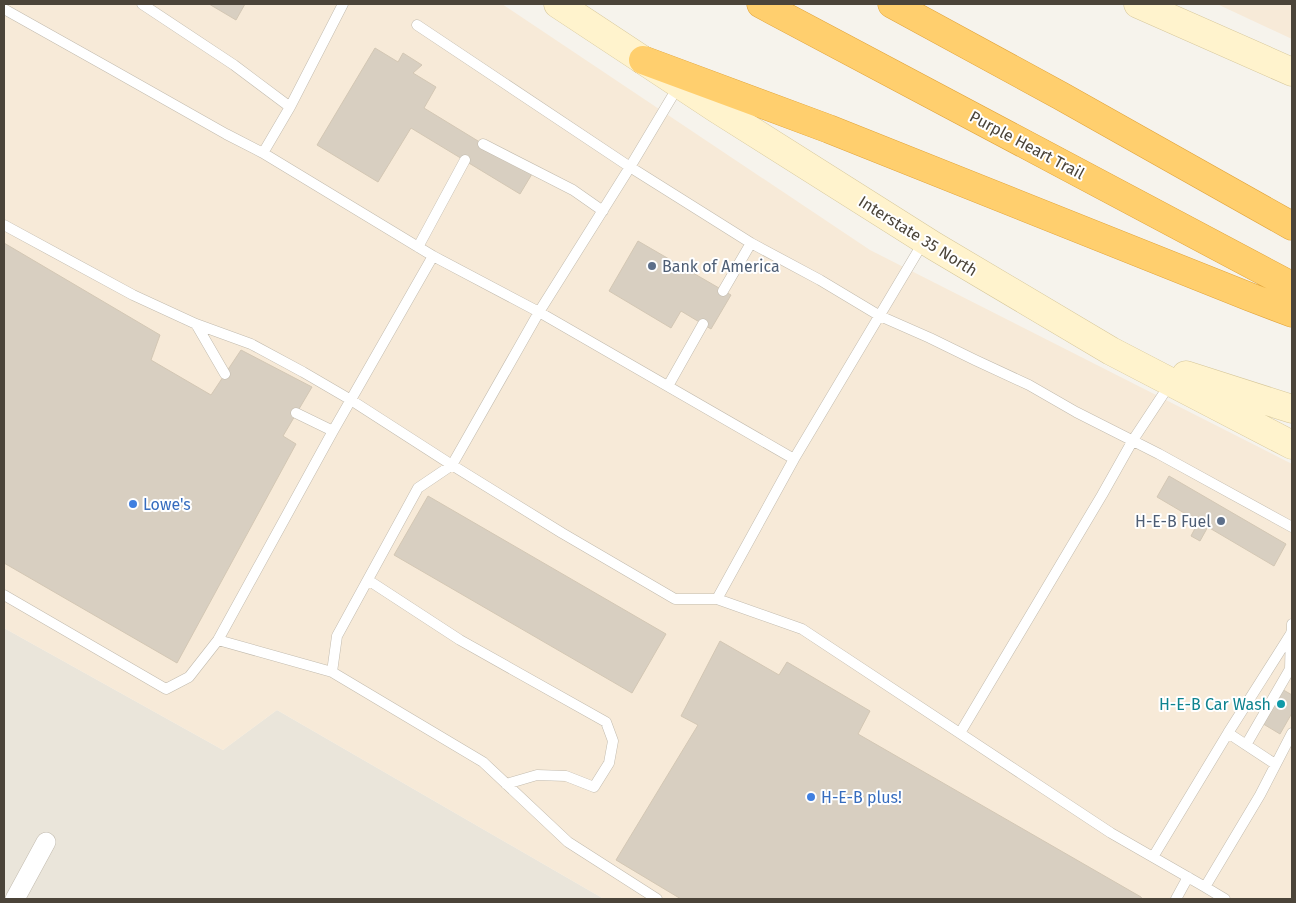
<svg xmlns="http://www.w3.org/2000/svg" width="1296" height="903" font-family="'Fira Sans',sans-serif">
<rect width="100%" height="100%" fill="#f6f3ec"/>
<path fill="#eae5da" d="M4 628 223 750 277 710 604 899H4Z"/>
<path fill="#f7ead8" d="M4 4H502L870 250 1292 464V899H604L277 710 223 750 4 628Z
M1217 4H1292V39Z"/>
<path fill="#d8cfc1" stroke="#d3c7b4" d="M209 4H245L236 20Z
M375 48 398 62 403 53 422 65 413 73 436 87 424 108 532 174 520 194 411 128 378 182 317 145Z
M638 241 731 295 711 329 681 311 671 328 609 291Z
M4 243 160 335 151 360 211 395 241 350 312 387 283 436 296 444 177 663 4 563Z
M1169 476 1286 544 1274 566 1157 497Z
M428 496 666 634 632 693 394 555Z
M1201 517 1210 523 1200 541 1191 536Z
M720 641 779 675 787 662 870 711 858 734 1141 897 1142 899H681L616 860 698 725 681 716Z
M1280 688 1292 695V713L1280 734 1260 722Z"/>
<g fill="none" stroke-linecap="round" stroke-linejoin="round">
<g stroke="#c2bbae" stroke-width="11">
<path id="service" d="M142 4 234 65 290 107
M4 9 111 69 226 134 263 153 433 256 539 312 794 459 924 241
M417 25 630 167 751 243 820 280 880 316 930 338 975 360 1029 385 1076 412 1159 454 1292 527
M483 144 573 190 603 211
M263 153 290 107 343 4
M4 225 133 295 196 324 251 344 303 372 351 400 452 465 562 533 675 599H717L802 629 1111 833 1205 887 1260 795 1292 733
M418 247 465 160
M723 291 751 243
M196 324 225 374
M668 386 703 324
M296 413 333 431
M368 580 460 640 606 722 613 741 609 763 594 787 566 776 537 775 506 784
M4 595 166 689 189 677 218 640 333 431 433 256
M717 599 794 459
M218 640 332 672 337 636 418 488 452 465 539 312 630 167 679 85
M332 672 483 762 568 842 657 899
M960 733 1102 495 1133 440 1170 384
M1246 745 1290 669 1291 633
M1275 764 1228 733 1292 632V624
M1153 857 1228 733
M1205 887 1225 899
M1176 899 1188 877"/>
</g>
<g stroke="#c2bbae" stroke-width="20">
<path id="minor" d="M15 899 46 842"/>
</g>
<g stroke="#d6c79b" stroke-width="29">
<path id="secondary" d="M558 4 717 109 934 246 1111 351 1292 445
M1138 4 1292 72
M1186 375 1292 409"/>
</g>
<g stroke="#e0a43c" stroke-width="29">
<path id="motorway" d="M761 4 1292 286
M892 4 1061 96 1292 226
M643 60 829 129 1250 297 1292 313"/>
</g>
<use href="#service" stroke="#fff" stroke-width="10"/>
<use href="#minor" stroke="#fff" stroke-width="19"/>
<use href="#secondary" stroke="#fff3cd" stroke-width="28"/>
<use href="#motorway" stroke="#ffcf6e" stroke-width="28"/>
</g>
<g fill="#5c6f8a" stroke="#fff" stroke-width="2">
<circle cx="652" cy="266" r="5"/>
<circle cx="1221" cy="521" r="5"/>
</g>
<g fill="#3f7fe0" stroke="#fff" stroke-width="2">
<circle cx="133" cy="504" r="5"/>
<circle cx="811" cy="797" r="5"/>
</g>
<circle fill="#0f9aa8" stroke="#fff" stroke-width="2" cx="1281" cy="704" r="5"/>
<g text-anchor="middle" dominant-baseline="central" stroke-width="4" stroke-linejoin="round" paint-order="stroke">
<g font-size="16" fill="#4b4439" stroke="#fff">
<text transform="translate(1027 145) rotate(28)">Purple Heart Trail</text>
<text transform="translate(918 236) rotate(32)">Interstate 35 North</text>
</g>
<g font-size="16" fill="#4e5e75" stroke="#fff" text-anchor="start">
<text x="662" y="266">Bank of America</text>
<text x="1211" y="521" text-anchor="end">H-E-B Fuel</text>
</g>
<g font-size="16" fill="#366cbe" stroke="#fff" text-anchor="start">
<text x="143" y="504">Lowe's</text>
<text x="821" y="797">H-E-B plus!</text>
</g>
<g font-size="16" fill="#0d838f" stroke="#fff" text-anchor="end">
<text x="1271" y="704">H-E-B Car Wash</text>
</g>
</g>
<rect width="1296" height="903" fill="none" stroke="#4b4439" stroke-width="10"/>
</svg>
